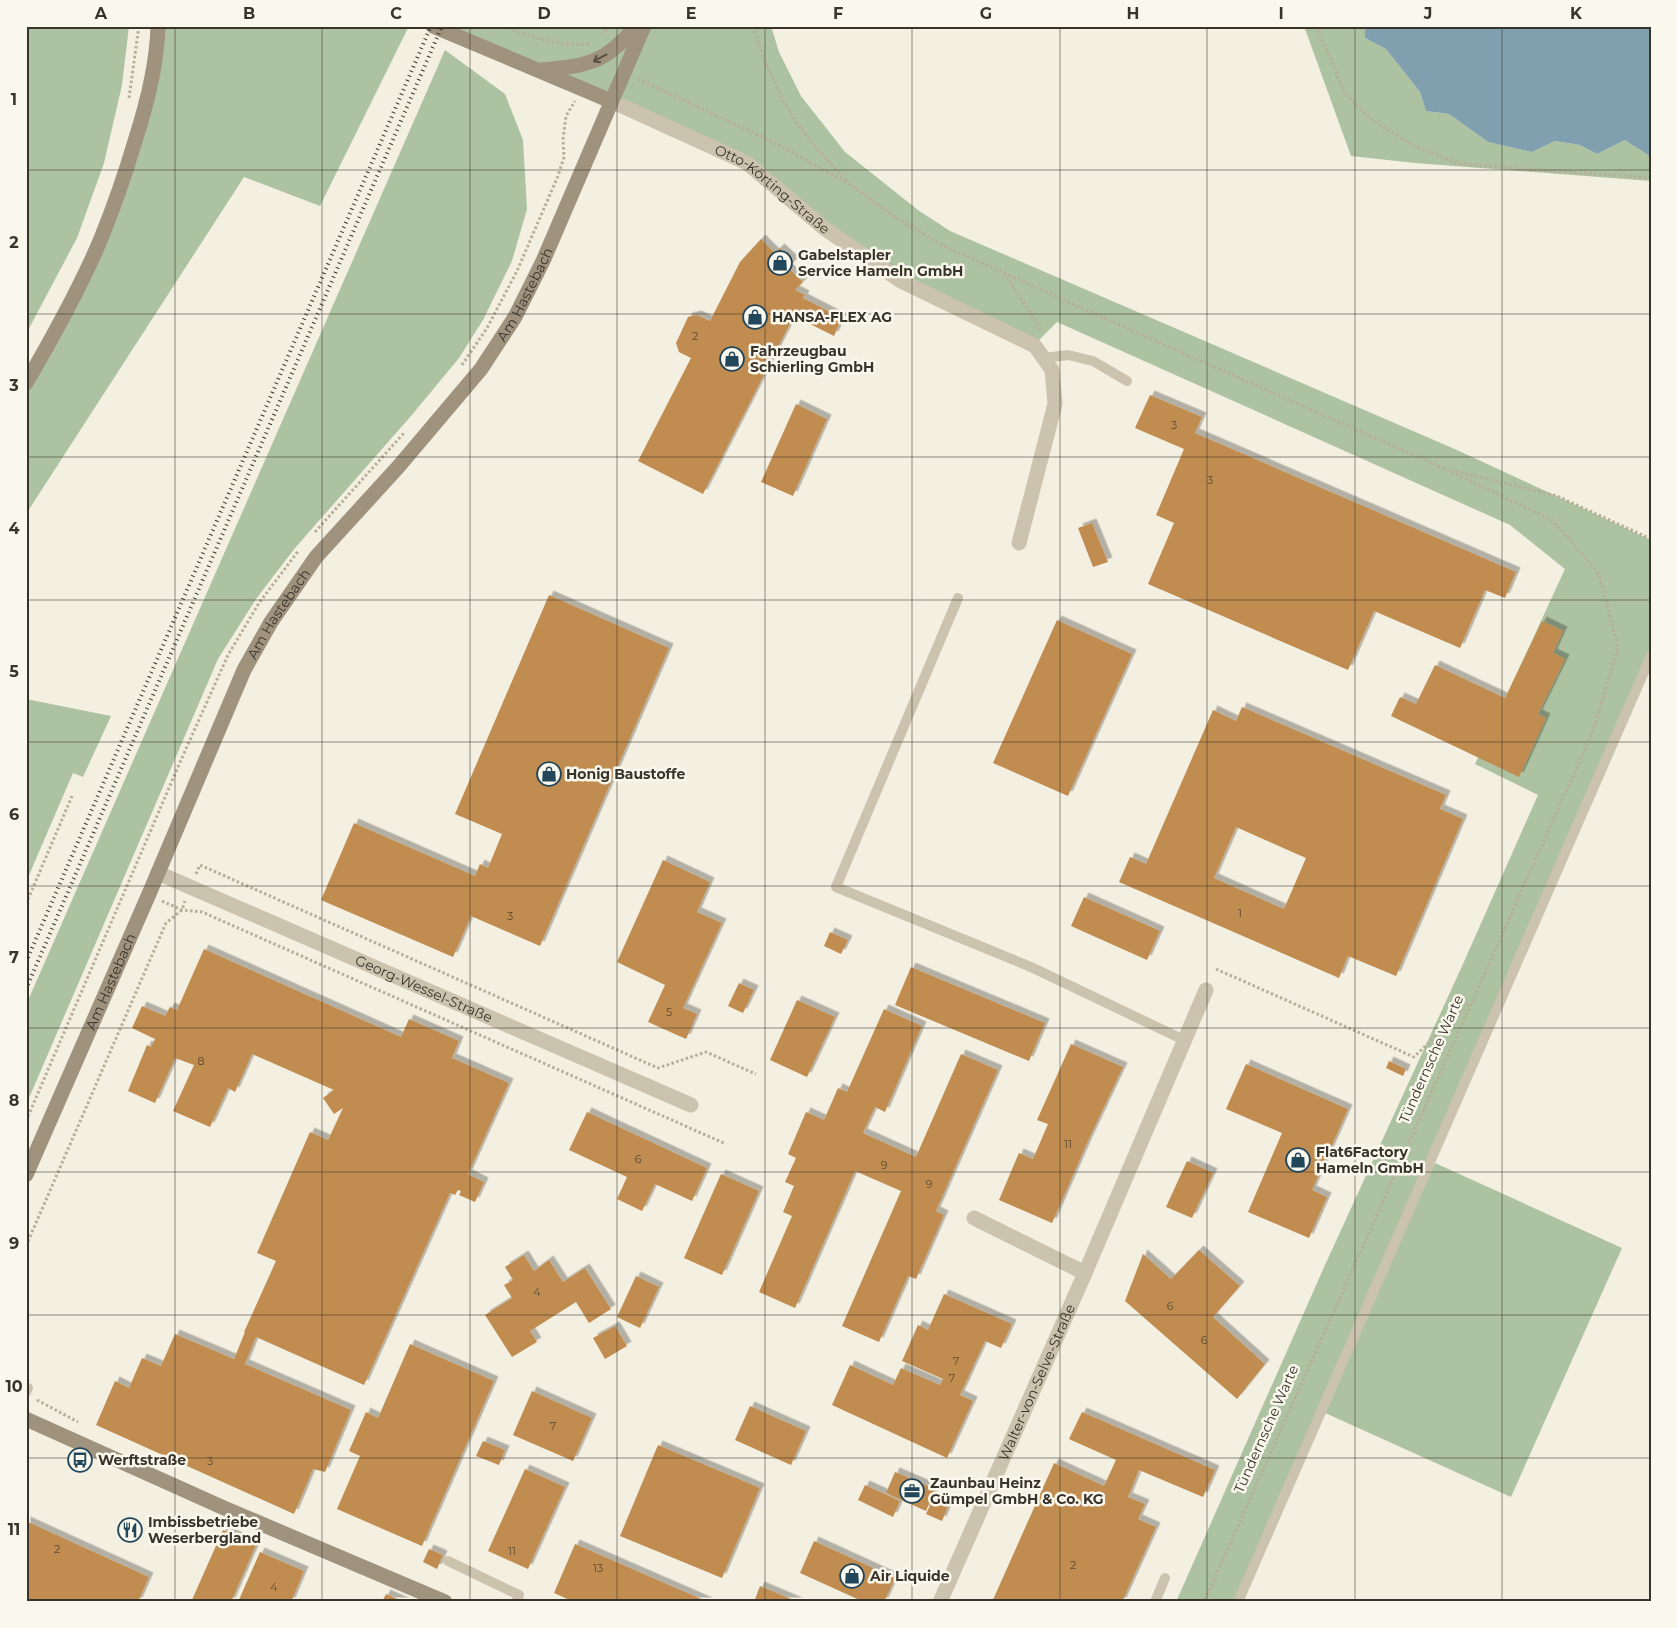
<svg xmlns="http://www.w3.org/2000/svg" width="1677" height="1628" font-family="Montserrat,sans-serif">
<defs>
<filter id="shadow"><feDropShadow dx="4.5" dy="-4.5" stdDeviation="0" flood-color="#0004"/></filter>
</defs>
<rect width="100%" height="100%" fill="#f3efe1"/>
<path fill="#adc2a1" d="M26 26H129L122 85 104 163 77 238 26 334Z
M160 26H409L320 206 244 177 26 514V385L101 242Z
M455 26H645L611 99 453 33Z
M647 26H771L779 52 801 96 845 152 918 210 950 231 1457 450 1651 540V653L1237 1602H1176L1325 1265 1463 964 1538 795 1475 764 1565 569 1510 525 1057 322 1035 344 902 280 747 162 613 100Z
M1304 26H1365V38L1386 49 1420 92 1426 111 1449 114 1488 142 1532 152 1555 141 1580 145 1597 154 1625 140 1651 157V181L1415 163 1351 156Z
M445 50 505 94 523 140 527 209 512 261 483 320 459 358 411 416 295 548 256 599 218 659 26 1105V1005Z
M26 699 111 716 83 777 73 773 26 882Z
M1435 1163 1622 1248 1511 1497 1323 1412Z"/>
<path fill="#80a0af" d="M1365 26H1651V157L1625 140 1597 154 1580 145 1555 141 1532 152 1488 142 1449 114 1426 111 1420 92 1386 49 1365 38Z"/>
<path fill="#c18c50" fill-rule="evenodd" filter="url(#shadow)" d="M761 239 775 253 780 248 794 261 788 268 803 282 795 290 805 295 803 298 842 318 834 336 794 316 703 494 638 461 691 358 679 352 676 343 688 317 697 315 710 321 740 262Z
M1150 395 1202 417 1195 433 1516 572 1505 598 1485 590 1460 648 1374 611 1348 670 1148 584 1174 523 1156 515 1184 449 1135 428Z
M796 404 827 419 793 496 761 482Z
M1092 523 1108 562 1093 567 1078 528Z
M549 595 669 648 540 946 471 916 453 957 321 900 354 823 475 876 480 864 488 868 502 834 455 814Z
M1057 620 1132 654 1068 796 993 763Z
M1542 621 1563 631 1553 653 1565 659 1538 714 1546 718 1519 777 1391 716 1400 697 1416 704 1435 665 1505 698Z
M1242 707 1446 795 1440 809 1463 819 1396 976 1348 956 1339 978 1119 882 1130 857 1146 864 1213 710 1236 721ZM1236 827 1306 858 1284 909 1214 878Z
M663 860 710 882 697 912 722 923 683 1008 697 1014 686 1039 648 1022 665 985 617 962Z
M1084 897 1160 931 1147 960 1071 926Z
M830 932 848 940 841 954 824 946Z
M204 949 401 1037 409 1019 459 1041 452 1058 509 1083 468 1174 484 1182 475 1202 459 1195 461 1191 458 1190 455 1195 450 1193 364 1385 256 1337 245 1364 351 1410 325 1472 313 1469 294 1514 96 1425 115 1381 129 1388 142 1358 161 1366 175 1334 234 1359 245 1332H244L276 1261 257 1253 310 1132 328 1140 343 1108 334 1114 323 1098 334 1090 252 1054 235 1092 228 1088 210 1127 173 1111 194 1065 175 1058 155 1103 128 1091 147 1045 151 1047 155 1039 132 1028 142 1006 165 1016 170 1007 177 1010Z
M911 967 1045 1023 1029 1061 895 1005Z
M739 983 754 990 743 1013 728 1006Z
M797 1000 835 1017 807 1077 770 1060Z
M884 1009 922 1026 885 1112 875 1107 863 1133 916 1157 961 1054 998 1070 936 1211 944 1215 916 1279 908 1276 879 1342 842 1326 901 1191 855 1171 795 1308 759 1292 792 1216 783 1212 794 1186 785 1182 796 1158 788 1154 806 1112 824 1120 838 1088 847 1092Z
M1071 1044 1123 1067 1088 1141 1052 1223 999 1200 1019 1153 1033 1159 1048 1124 1037 1120Z
M1389 1061 1406 1069 1403 1076 1386 1068Z
M1246 1064 1348 1109 1312 1190 1327 1197 1309 1238 1248 1212 1282 1133 1226 1109Z
M587 1112 707 1168 692 1201 655 1184 642 1211 617 1199 627 1177 569 1150Z
M1187 1161 1213 1173 1192 1218 1166 1207Z
M721 1174 759 1191 722 1275 684 1258Z
M1199 1250 1240 1286 1213 1317 1265 1364 1237 1399 1125 1301 1143 1254 1171 1279Z
M524 1255 534 1271 549 1260 563 1282 585 1268 611 1309 589 1323 576 1302 530 1331 537 1342 512 1357 485 1315 512 1298 504 1285 513 1280 505 1267Z
M636 1276 659 1287 640 1328 617 1317Z
M944 1294 1012 1324 1001 1348 985 1341 960 1395 973 1401 947 1458 832 1405 850 1365 893 1385 901 1368 940 1385 943 1379 902 1361 918 1325 928 1330Z
M615 1326 627 1346 605 1359 593 1338Z
M410 1344 494 1381 422 1546 337 1509 360 1456 349 1451 366 1412 378 1418Z
M532 1391 592 1418 573 1461 513 1435Z
M750 1406 806 1431 791 1465 735 1440Z
M1082 1412 1215 1470 1203 1497 1139 1470 1128 1497 1145 1504 1138 1519 1156 1527 1122 1602H992L1054 1463 1104 1486 1116 1460 1069 1439Z
M483 1441 505 1450 499 1465 476 1456Z
M658 1445 760 1488 722 1578 620 1536Z
M525 1469 565 1487 528 1569 488 1551Z
M895 1472 935 1489 926 1511 886 1493Z
M865 1485 900 1501 893 1517 858 1500Z
M933 1499 948 1506 942 1521 926 1514Z
M26 1521 149 1577 138 1602H26Z
M223 1530 256 1545 231 1602H191Z
M814 1541 895 1578 884 1602H864L800 1573Z
M575 1544 708 1602H574L554 1593Z
M429 1549 443 1555 437 1569 423 1562Z
M260 1552 304 1571 291 1602H238Z
M760 1586 798 1602H754Z
M386 1594 404 1602H382Z"/>
<g fill="none" stroke-linecap="round" stroke-linejoin="round">
<path stroke="#b7ae97" stroke-width="3" stroke-dasharray="2.5 2.5" stroke-linecap="butt" d="M504 26C527 37 564 47 589 44
M753 26C763 60 779 98 800 127 814 146 831 165 848 182
M1315 26 1328 53 1345 94 1373 121 1416 147 1460 164 1651 178
M602 36 609 26
M638 79 777 144 851 185 896 218 944 246 1144 336 1443 468 1552 520 1599 574 1618 648 1593 731 1204 1602
M129 98 139 26
M1004 273 1040 328 1039 331
M462 365 487 328 517 271 558 176 564 157 563 139 566 116 575 101
M1451 470 1557 496 1651 539
M315 532 404 433
M196 874 200 865 658 1068 706 1052 756 1074
M162 901 182 910 202 912 726 1144
M26 904 72 796
M1216 969 1414 1057 1469 1004
M26 1121 181 760 228 655 259 603 299 550
M26 1246 166 923 182 910 185 901
M37 1400 78 1422"/>
<path stroke="#cbc3ad" stroke-width="10" d="M1044 358 1068 355 1093 361 1127 381
M958 598 836 887 1031 967 1184 1040
M26 1392 28 1388
M448 1561 519 1595 516 1602
M1155 1602 1165 1578
M1238 1602 1651 656"/>
<g stroke="#cbc3ad" stroke-width="15">
<path id="s1" d="M611 101 747 163 824 228 901 281 1035 346 1052 370 1055 404 1019 543"/>
<path id="s2" d="M158 873 691 1105"/>
<path d="M974 1218 1085 1273"/>
<path id="s3" d="M940 1602 1085 1273 1206 990"/>
</g>
<g stroke="#9f937e" stroke-width="15">
<path d="M433 26 611 101"/>
<path d="M541 70C587 66 606 63 636 26"/>
<path d="M26 383C53 337 79 290 100 241 113 209 125 175 135 141 147 104 157 65 158 26"/>
<path id="s4" d="M26 1175 149 894 244 670 271 622 316 557 399 466 481 369 515 317 543 261 644 26"/>
<path d="M26 1419 224 1508 445 1602"/>
</g>
<path stroke="#39342b" stroke-width="4" stroke-dasharray="1 4" stroke-linecap="butt" d="M26 962 431 26
M26 989 442 26"/>
</g>
<defs><path id="oneway-shaft" d="M-6 0H5M1.5-3L5.5 0L1.5 3" fill="none" stroke-width="1.6" stroke-linecap="round" stroke-linejoin="round" transform="scale(1.25)"/></defs>
<use stroke="#585044" href="#oneway-shaft" transform="translate(600 58) rotate(152)"/>
<path fill="none" stroke="#39342b" stroke-width="1" stroke-opacity="0.55" d="M175 26V1602M322 26V1602M470 26V1602M617 26V1602M765 26V1602M912 26V1602M1060 26V1602M1207 26V1602M1355 26V1602M1502 26V1602M26 170H1651M26 314H1651M26 457H1651M26 600H1651M26 742H1651M26 886H1651M26 1028H1651M26 1172H1651M26 1315H1651M26 1458H1651"/>
<defs>
<g id="shop-ring" transform="scale(1.25)"><circle r="9.5" fill="#faf8ed" stroke="#22465a" stroke-width="1.5"/><path d="M-5-2.5h2.3a2.7 3.5 0 0 1 5.4 0H5L5.5 6h-11ZM-1.5-2.5h3a1.5 2.3 0 0 0-3 0Z" fill="#22465a"/></g>
<g id="bus-ring" transform="scale(1.25)"><circle r="9.5" fill="#faf8ed" stroke="#22465a" stroke-width="1.5"/><path d="M-5-6H5V4H4V6H2V4H-2V6H-4V4H-5ZM-3.5-4V0h7V-4ZM-3.5 1.2v1.5H-2V1.2ZM2 1.2v1.5H3.5V1.2Z" fill="#22465a"/></g>
<g id="office-ring" transform="scale(1.25)"><circle r="9.5" fill="#faf8ed" stroke="#22465a" stroke-width="1.5"/><path d="M-6-3h4V-5.5h4V-3h4V5H-6ZM-1-4.5V-3h2v-1.5ZM-6 0V1H6V0Z" fill="#22465a"/></g>
<g id="restaurant-ring" transform="scale(1.25)"><circle r="9.5" fill="#faf8ed" stroke="#22465a" stroke-width="1.5"/><path d="M-5-6h1v4h1v-4h1v4h1v-4h1v5L-1.5 .5V6h-2V.5L-5-1ZM5-6V6H3V1.5H1.5Q1.5-4 5-6Z" fill="#22465a"/></g>
</defs>
<g fill-rule="evenodd">
<use href="#shop-ring" x="780" y="263"/>
<use href="#shop-ring" x="755" y="317"/>
<use href="#shop-ring" x="732" y="359"/>
<use href="#shop-ring" x="549" y="774"/>
<use href="#shop-ring" x="1298" y="1160"/>
<use href="#bus-ring" x="80" y="1460"/>
<use href="#office-ring" x="912" y="1491"/>
<use href="#restaurant-ring" x="130" y="1530"/>
<use href="#shop-ring" x="852" y="1576"/>
</g>
<g text-anchor="middle" dominant-baseline="central" stroke-width="5" stroke-linejoin="round" paint-order="stroke">
<g font-size="11" fill="#5b4a34">
<text x="695" y="336">2</text>
<text x="1174" y="425">3</text>
<text x="1210" y="480">3</text>
<text x="1240" y="913">1</text>
<text x="510" y="916">3</text>
<text x="669" y="1012">5</text>
<text x="201" y="1061">8</text>
<text x="1068" y="1144">11</text>
<text x="638" y="1159">6</text>
<text x="884" y="1165">9</text>
<text x="929" y="1184">9</text>
<text x="537" y="1292">4</text>
<text x="1170" y="1306">6</text>
<text x="1204" y="1340">6</text>
<text x="956" y="1361">7</text>
<text x="952" y="1378">7</text>
<text x="553" y="1426">7</text>
<text x="210" y="1461">3</text>
<text x="57" y="1549">2</text>
<text x="512" y="1551">11</text>
<text x="1073" y="1565">2</text>
<text x="598" y="1568">13</text>
<text x="274" y="1587">4</text>
</g>
<g font-size="14" fill="#39342b" stroke="#faf8ed">
<text stroke="none"><textPath href="#s1" startOffset="185">Otto-Körting-Straße</textPath></text>
<text stroke="none"><textPath href="#s4" startOffset="1021">Am Hastebach</textPath></text>
<text stroke="none"><textPath href="#s4" startOffset="616">Am Hastebach</textPath></text>
<text stroke="none"><textPath href="#s4" startOffset="211">Am Hastebach</textPath></text>
<text stroke="none"><textPath href="#s2" startOffset="290">Georg-Wessel-Straße</textPath></text>
<text transform="translate(1431 1059) rotate(-66)">Tündernsche Warte</text>
<text stroke="none"><textPath href="#s3" startOffset="240">Walter-von-Selve-Straße</textPath></text>
<text transform="translate(1266 1429) rotate(-66)">Tündernsche Warte</text>
</g>
<g font-size="14" font-weight="bold" fill="#39342b" stroke="#faf8ed" text-anchor="start">
<text x="798" y="255">Gabelstapler<tspan x="798" dy="16">Service Hameln GmbH</tspan></text>
<text x="772" y="317">HANSA-FLEX AG</text>
<text x="750" y="351">Fahrzeugbau<tspan x="750" dy="16">Schierling GmbH</tspan></text>
<text x="566" y="774">Honig Baustoffe</text>
<text x="1316" y="1152">Flat6Factory<tspan x="1316" dy="16">Hameln GmbH</tspan></text>
<text x="98" y="1460">Werftstraße</text>
<text x="930" y="1483">Zaunbau Heinz<tspan x="930" dy="16">Gümpel GmbH &amp; Co. KG</tspan></text>
<text x="148" y="1522">Imbissbetriebe<tspan x="148" dy="16">Weserbergland</tspan></text>
<text x="870" y="1576">Air Liquide</text>
</g>
</g>
<rect width="1677" height="1628" fill="none" stroke="#faf8ed" stroke-width="55"/>
<rect x="28" y="28" width="1622" height="1572" fill="none" stroke="#39342b" stroke-width="2"/>
<g font-size="16" text-anchor="middle" font-weight="bold" fill="#39342b">
<text x="101" y="19">A</text>
<text x="249" y="19">B</text>
<text x="396" y="19">C</text>
<text x="544" y="19">D</text>
<text x="691" y="19">E</text>
<text x="838" y="19">F</text>
<text x="986" y="19">G</text>
<text x="1133" y="19">H</text>
<text x="1281" y="19">I</text>
<text x="1428" y="19">J</text>
<text x="1576" y="19">K</text>
<text x="14" y="105">1</text>
<text x="14" y="248">2</text>
<text x="14" y="391">3</text>
<text x="14" y="534">4</text>
<text x="14" y="677">5</text>
<text x="14" y="820">6</text>
<text x="14" y="963">7</text>
<text x="14" y="1106">8</text>
<text x="14" y="1249">9</text>
<text x="14" y="1392">10</text>
<text x="14" y="1535">11</text>
</g>
</svg>
